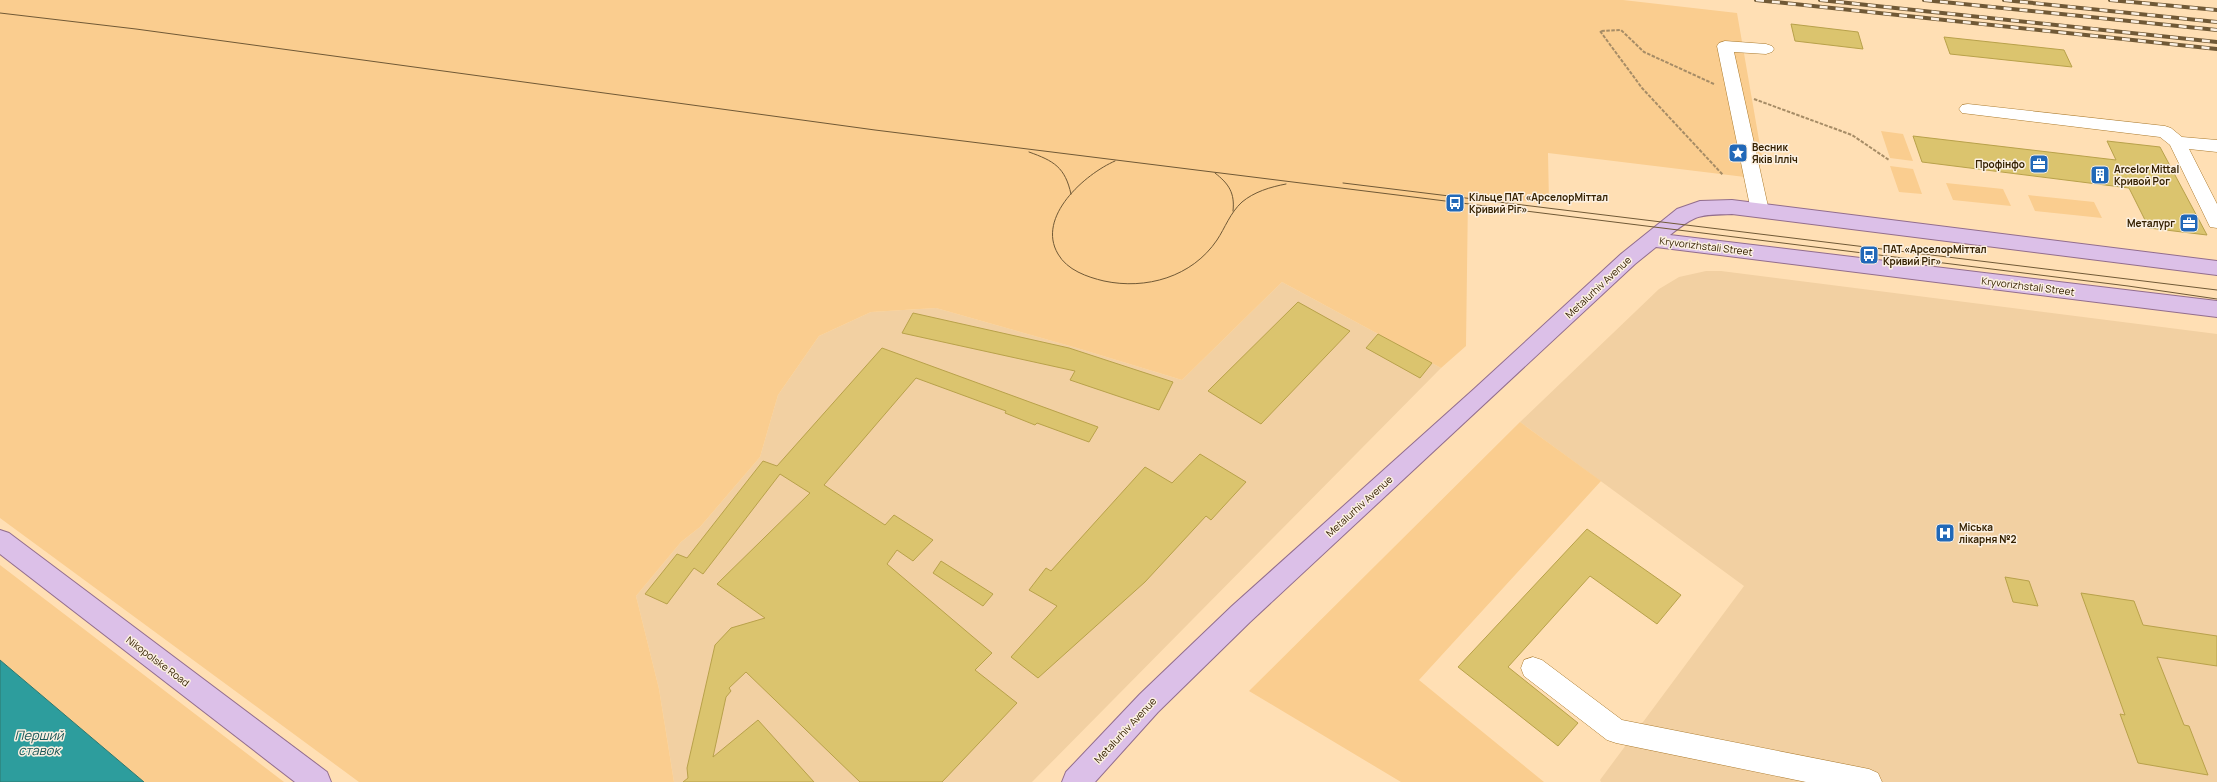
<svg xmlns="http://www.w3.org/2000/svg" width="2217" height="782" font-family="Manrope,sans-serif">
<rect width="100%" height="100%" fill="#ffdfb4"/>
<path fill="#f2d0a2" d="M1706 271H1721L2217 334V782H1601L1600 780 1744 586 1520 422 1659 289 1679 277Z
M1282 282 1441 368 1032 782H674L659 689 636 596 681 542 700 527 760 457 778 395 819 336 871 312 936 308 1077 348 1182 380Z"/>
<path fill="#facd8f" d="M0 0H1623L1737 13 1763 163 1745 177 1548 153 1549 203 1468 195 1466 346 1441 368 1282 282 1182 380 1077 348 936 308 871 312 819 336 778 395 760 457 700 527 681 542 636 596 659 689 674 782H359L0 518Z
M1881 131 1903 134 1913 161 1890 158Z
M1890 166 1913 169 1922 194 1899 192Z
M1946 183 2003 189 2011 206 1953 200Z
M2028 195 2094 202 2102 218 2035 211Z
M1520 422 1601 481 1419 680 1544 782H1401L1249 691Z
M0 565 284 782H144L0 660Z"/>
<path fill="#2d9d9d" stroke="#2f786e" d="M0 660 144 782H0Z"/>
<path fill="#dbc46e" stroke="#b8a14a" d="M1791 24 1858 32 1863 49 1795 41Z
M1944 37 2064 50 2072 67 1950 54Z
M1913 136 2116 160 2107 141 2160 147 2207 235 2149 228 2129 188 1922 162Z
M1298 302 1350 331 1261 424 1208 391Z
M913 313 1069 348 1173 382 1159 410 1070 380 1075 371 902 333Z
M1378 334 1432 363 1420 378 1366 348Z
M882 348 1098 427 1089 442 1037 423 1035 425 1005 413 1006 411 916 378 824 485 885 525 894 515 933 540 913 561 897 550 887 564 992 653 975 670 1017 703 942 782H860L746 672 729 688 731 691 726 697 713 757 758 720 814 782H683L688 778 687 768 715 645 731 628 765 618 717 584 810 493 780 474 703 574 694 568 667 604 645 594 677 554 687 558 763 461 777 466Z
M1200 454 1246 482 1211 520 1206 516 1145 582 1038 678 1011 657 1057 606 1029 590 1046 568 1051 571 1145 467 1172 483Z
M1587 529 1681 595 1657 624 1590 576 1508 667 1578 723 1558 746 1458 667Z
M941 561 993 594 983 606 933 573Z
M2005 577 2029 581 2038 606 2013 602Z
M2081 593 2134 601 2143 625 2217 636V666L2157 657 2184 725 2189 726 2208 775 2138 763 2120 714 2125 715Z"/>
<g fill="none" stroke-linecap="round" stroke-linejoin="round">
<g stroke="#ab7a2d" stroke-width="1">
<path id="minor" d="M1725 41 1766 44 1772 46 1774 49 1772 52 1766 54 1734 52 1769 211 1767 215 1760 217 1753 215 1751 211 1717 46 1719 43Z
M1968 104 2165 126 2171 128 2182 137 2217 140V152L2189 149 2217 204V228L2210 227 2170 145 2160 137 1962 113 1959 109 1962 105Z
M1533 657 1542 660 1622 720 1869 769 1878 773 1882 782H1806L1616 743 1607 740 1524 676 1521 668 1524 660Z"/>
</g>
<g stroke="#926d8d" stroke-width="2">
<path id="major" d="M1732 200 2217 261V275L1732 214C1698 215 1697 214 1670 235L2217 301V317L1656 247 1635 264 1250 622 1158 712 1095 782H1062L1066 772 1140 694 1232 606 1474 389 1621 254 1677 209 1700 201Z
M0 530 9 533 327 772 331 782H295L0 554Z"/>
</g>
<path stroke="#a68c66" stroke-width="2" stroke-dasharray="3.5 1.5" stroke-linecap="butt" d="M1714 84 1644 52 1621 30 1600 31 1642 88 1723 175
M1754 99 1852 135 1889 160"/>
<use href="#minor" fill="#fff" fill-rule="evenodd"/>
<use href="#major" fill="#dcc0e8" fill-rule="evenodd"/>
<path stroke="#705936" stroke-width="1" d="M0 13 136 29 875 130 2128 286 2217 299
M1029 152C1054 161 1065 167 1071 194
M1115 161C1085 174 1036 217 1058 254 1067 270 1087 277 1104 281 1146 290 1192 277 1217 240 1225 228 1230 213 1242 202 1254 192 1270 187 1286 184
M1215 173C1229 184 1235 193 1233 211
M1343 183 2217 290"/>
<g stroke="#705936" stroke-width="4">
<path id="rail" d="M1756 0 2217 49
M1820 0 2217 42
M1924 0 2217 30
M2004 0 2217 22
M2110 0 2217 10"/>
</g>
<use href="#rail" stroke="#fbf0e2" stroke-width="2.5" stroke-dasharray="8" stroke-linecap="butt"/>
</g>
<defs>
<g id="sight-square" transform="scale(1)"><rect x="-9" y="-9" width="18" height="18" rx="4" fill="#2168b8" stroke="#fbf0e2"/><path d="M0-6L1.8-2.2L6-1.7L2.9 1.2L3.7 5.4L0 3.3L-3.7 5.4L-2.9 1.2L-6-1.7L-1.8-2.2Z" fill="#fff"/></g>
<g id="office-square" transform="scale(1)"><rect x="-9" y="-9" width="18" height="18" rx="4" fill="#2168b8" stroke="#fbf0e2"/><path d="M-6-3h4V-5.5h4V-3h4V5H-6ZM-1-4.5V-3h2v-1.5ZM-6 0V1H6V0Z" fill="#fff"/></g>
<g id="building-square" transform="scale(1)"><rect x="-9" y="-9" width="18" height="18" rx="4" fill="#2168b8" stroke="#fbf0e2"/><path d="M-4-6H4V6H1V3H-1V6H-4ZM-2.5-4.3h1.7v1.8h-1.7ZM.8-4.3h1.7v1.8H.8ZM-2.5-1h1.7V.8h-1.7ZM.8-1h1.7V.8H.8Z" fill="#fff"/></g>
<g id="bus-square" transform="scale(1)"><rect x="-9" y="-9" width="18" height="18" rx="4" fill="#2168b8" stroke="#fbf0e2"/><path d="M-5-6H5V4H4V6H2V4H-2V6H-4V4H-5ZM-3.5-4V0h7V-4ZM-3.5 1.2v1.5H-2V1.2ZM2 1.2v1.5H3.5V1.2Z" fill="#fff"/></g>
<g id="hospital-square" transform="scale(1)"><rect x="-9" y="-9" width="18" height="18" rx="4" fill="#2168b8" stroke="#fbf0e2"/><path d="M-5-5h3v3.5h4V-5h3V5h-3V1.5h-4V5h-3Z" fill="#fff"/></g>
</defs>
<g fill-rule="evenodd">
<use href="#sight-square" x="1738" y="153"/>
<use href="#office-square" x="2039" y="164"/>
<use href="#building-square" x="2100" y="175"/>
<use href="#bus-square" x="1455" y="203"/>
<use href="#office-square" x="2189" y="223"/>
<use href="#bus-square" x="1869" y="255"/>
<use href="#hospital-square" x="1945" y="533"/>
</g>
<g text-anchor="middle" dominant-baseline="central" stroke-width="3" stroke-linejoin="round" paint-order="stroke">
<g font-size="10" font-weight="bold" fill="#352101" stroke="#fbf0e2" text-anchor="start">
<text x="1752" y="147">Весник<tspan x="1752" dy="12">Яків Ілліч</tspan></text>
<text x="2025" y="164" text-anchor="end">Профінфо</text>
<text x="2114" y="169">Arcelor Mittal<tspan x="2114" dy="12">Кривой Рог</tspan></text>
<text x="1469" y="197">Кільце ПАТ «АрселорМіттал<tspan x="1469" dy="12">Кривий Ріг»</tspan></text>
<text x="2175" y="223" text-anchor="end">Металург</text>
<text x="1883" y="249">ПАТ «АрселорМіттал<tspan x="1883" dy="12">Кривий Ріг»</tspan></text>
<text x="1959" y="527">Міська<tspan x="1959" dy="12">лікарня №2</tspan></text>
</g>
<g font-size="10" fill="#352101" stroke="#fbf0e2">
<text transform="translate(1706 246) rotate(7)">Kryvorizhstali Street</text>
<text transform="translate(2028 286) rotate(7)">Kryvorizhstali Street</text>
<text transform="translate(1598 287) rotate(-43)">Metalurhiv Avenue</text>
<text transform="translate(1359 506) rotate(-42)">Metalurhiv Avenue</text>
<text transform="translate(158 661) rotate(37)">Nikopolske Road</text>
<text transform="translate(1125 730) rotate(-47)">Metalurhiv Avenue</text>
</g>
<g font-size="13" font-style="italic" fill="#1b5757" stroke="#fbf0e2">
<text x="39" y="735">Перший<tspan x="39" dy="15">ставок</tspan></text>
</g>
</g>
</svg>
